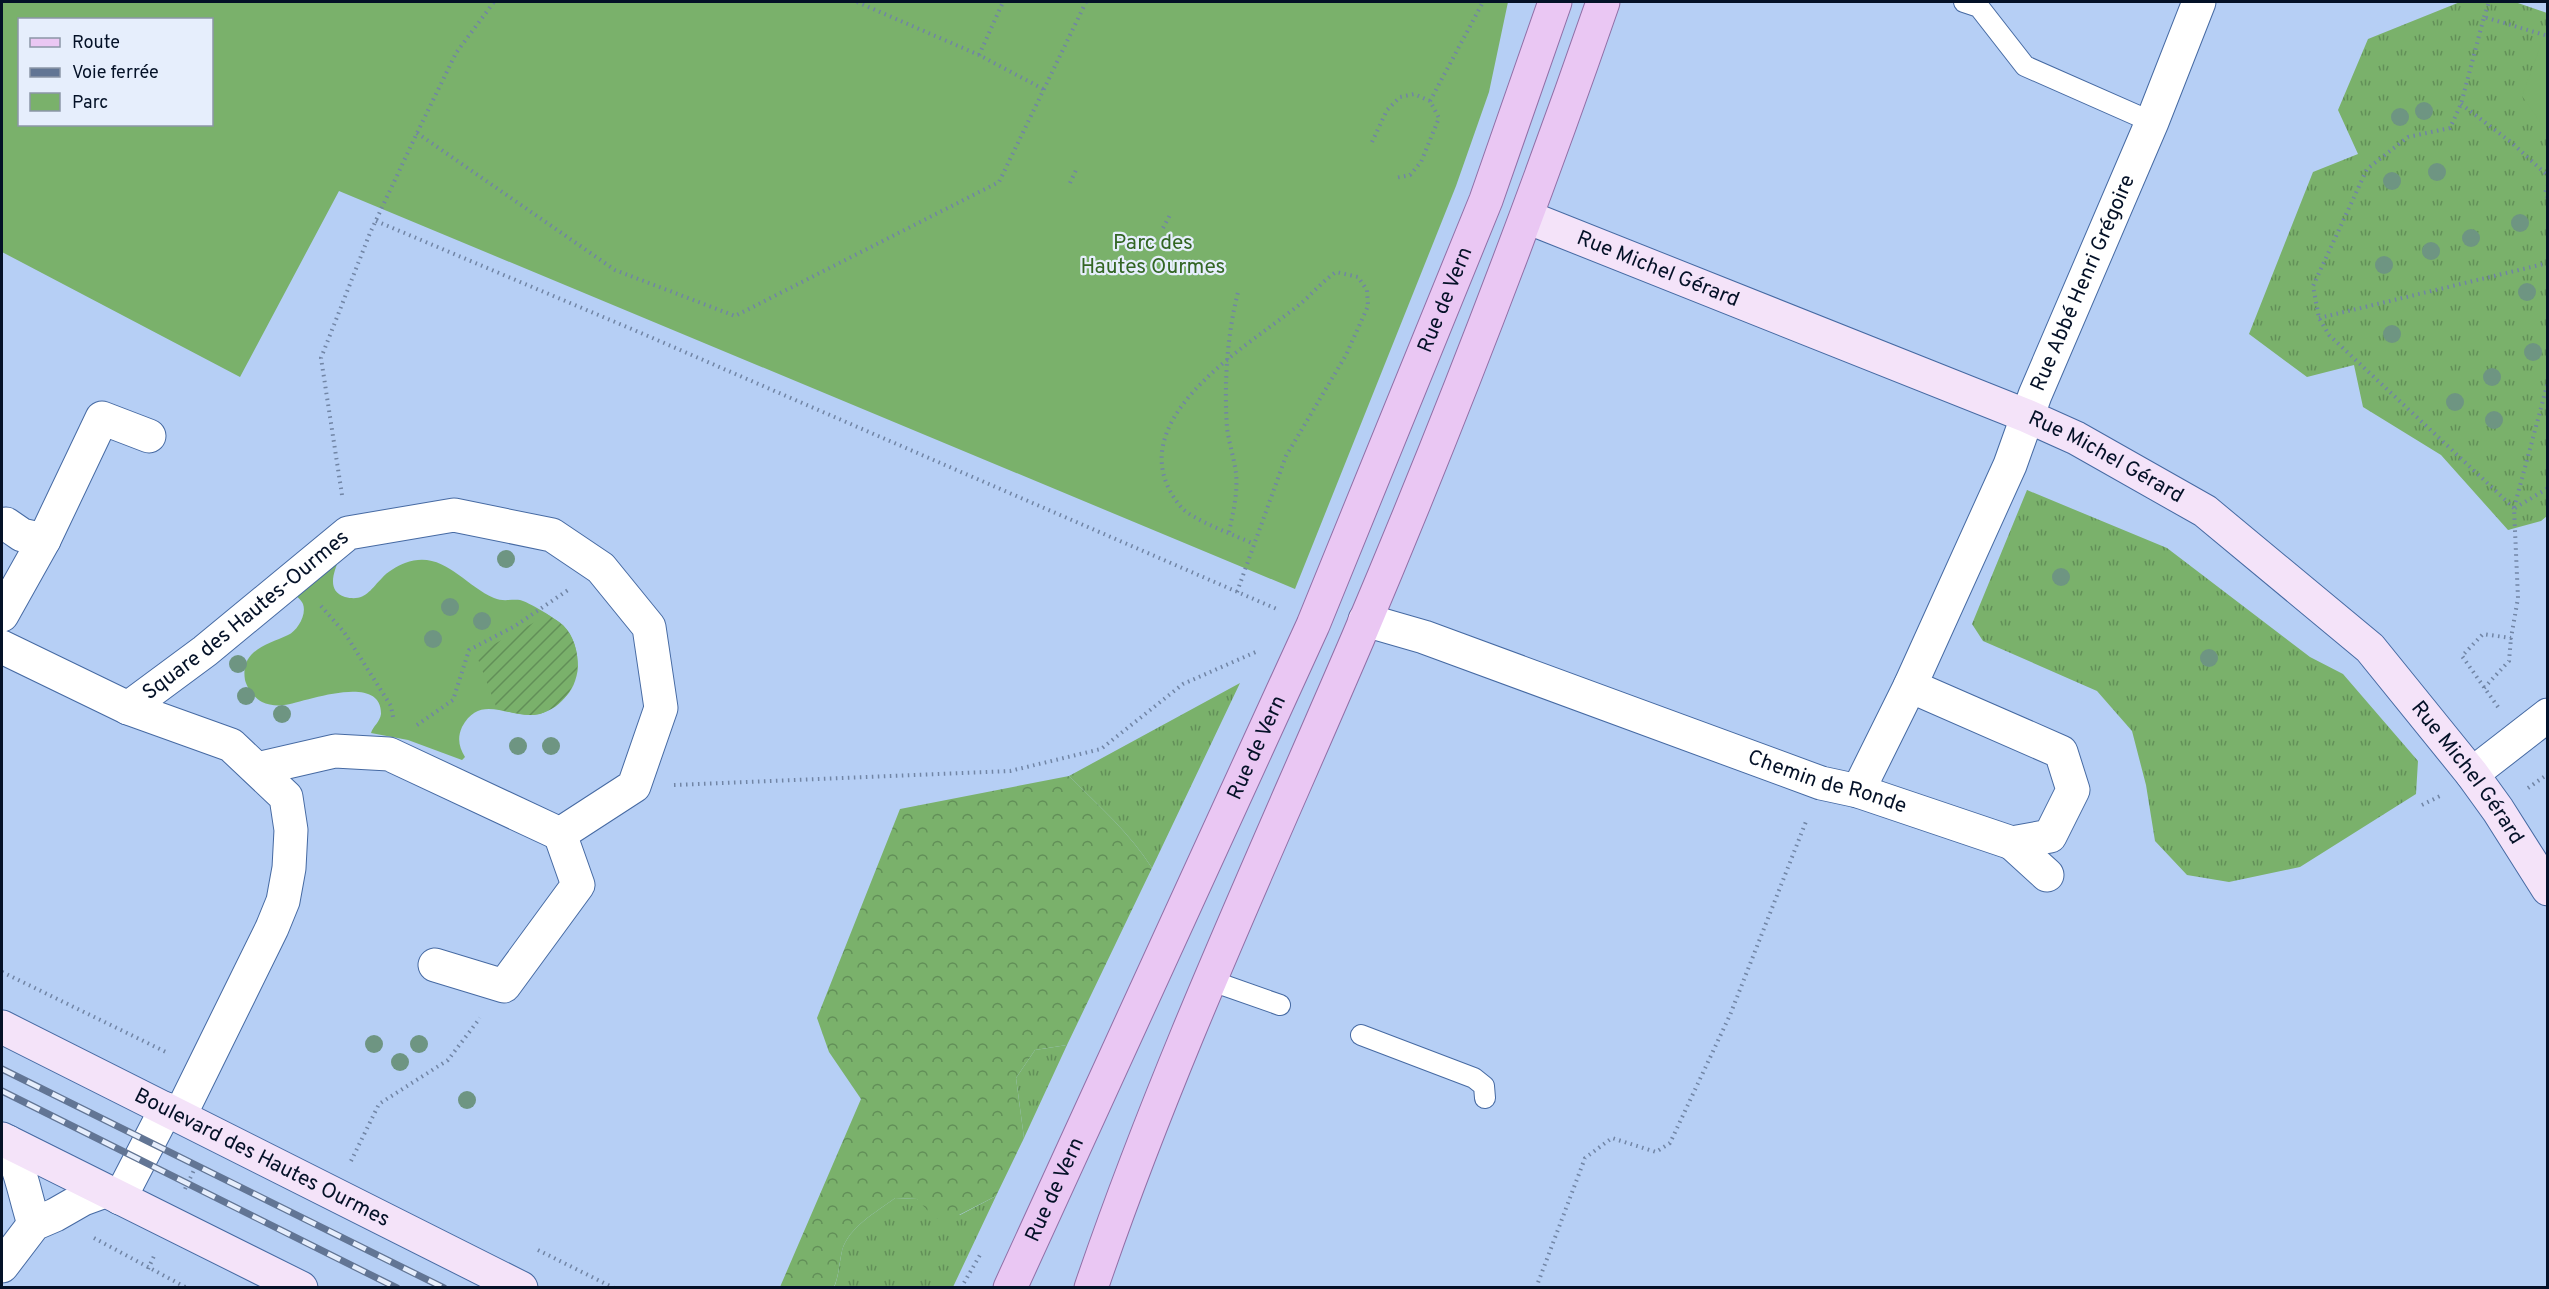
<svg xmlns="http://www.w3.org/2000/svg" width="2549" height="1289" font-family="Overpass,sans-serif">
<defs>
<pattern id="grass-tufts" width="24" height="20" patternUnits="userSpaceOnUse" patternTransform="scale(1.5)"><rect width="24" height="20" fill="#7ab16b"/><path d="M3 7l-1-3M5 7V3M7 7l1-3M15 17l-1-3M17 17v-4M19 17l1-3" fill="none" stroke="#628f58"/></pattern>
<pattern id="forest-crowns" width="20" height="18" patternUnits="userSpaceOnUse" patternTransform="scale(1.5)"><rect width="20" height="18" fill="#7ab16b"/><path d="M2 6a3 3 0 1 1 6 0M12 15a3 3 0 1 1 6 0" fill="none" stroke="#628f58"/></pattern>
<pattern id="garden-furrows" width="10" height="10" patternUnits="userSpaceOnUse" patternTransform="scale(1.5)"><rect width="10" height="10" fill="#7ab16b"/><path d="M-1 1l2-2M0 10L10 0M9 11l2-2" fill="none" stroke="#628f58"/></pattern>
</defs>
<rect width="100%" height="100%" fill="#b6cff5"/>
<path fill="url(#grass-tufts)" d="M2460 2H2515L2547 13V516L2541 521 2508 530 2441 455 2363 407 2354 365 2307 377 2249 334 2313 172 2358 154 2338 110 2368 39Z
M2027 490 2167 548 2310 657 2343 674 2418 761 2416 794 2300 867 2229 882 2187 875 2155 841 2146 785 2132 731 2097 691 1983 641 1972 624Z
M1240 683 1152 868C1130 833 1098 805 1069 776Z
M1067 1045 1024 1138 1016 1078 1035 1050Z
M996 1196 953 1287 834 1288C839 1275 839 1264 842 1251 848 1227 877 1212 895 1198L917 1199 960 1215Z"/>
<path fill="url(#forest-crowns)" d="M1069 776C1098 805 1130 833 1152 868L1067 1045 1035 1050 1016 1078 1024 1138 996 1196 959 1215 935 1219 917 1199 895 1198C877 1212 848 1227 842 1251 839 1264 839 1275 834 1287H780L861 1099 829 1052 817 1018 900 809Z"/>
<path fill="#7ab16b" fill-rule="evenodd" d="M2 2H1508L1489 92 1456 186 1295 589 339 191 240 377 2 252ZM20 20H212V124H20Z
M2543 39 2548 40 2547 132 2522 96Z
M339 559C334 572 326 591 345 597 365 602 370 590 382 578 387 572 397 566 405 563 443 549 463 585 494 598 503 602 511 599 520 600 527 601 558 620 563 625 574 636 578 653 578 667 577 679 572 692 563 699 556 705 549 711 540 714 511 721 481 691 462 727 457 738 459 747 465 757L462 760 408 740 371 733C373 726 380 722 381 714 382 671 302 703 284 705 277 706 268 705 262 702 254 698 247 688 245 680 240 650 267 645 288 635 297 631 307 615 303 604 301 599 295 595 290 592Z"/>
<path fill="url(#garden-furrows)" d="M545 613C556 620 567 626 572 638 586 667 572 706 539 714 525 717 511 712 497 709L476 654 535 622Z"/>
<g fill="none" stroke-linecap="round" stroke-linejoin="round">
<g stroke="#466aa3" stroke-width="22">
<path id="lane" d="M1964 2 1979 7 2025 66 2152 122
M1209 980 1280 1005
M1361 1035 1474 1078 1484 1086 1485 1098"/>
</g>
<g stroke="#466aa3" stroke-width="35">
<g id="street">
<path d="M6 524 22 535 44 540"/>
<path d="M2 615 44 540 102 418 149 436"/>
<path id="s1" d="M1365 620 1424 637 1821 783 1858 791 2012 843 2050 836 2073 790 2061 752 1910 686"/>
<path d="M2 647 128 708 231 745 286 797 291 830 289 868 283 901 272 928 180 1115"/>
<path id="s2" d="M128 708 205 651 348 533 454 515 552 535 601 568 649 627 661 708 634 786 560 834 389 754 335 751 257 769"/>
<path d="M2472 774 2548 715"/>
<path id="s3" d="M1858 791 1910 686 2010 465 2035 395 2152 122 2199 2"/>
<path d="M2012 843 2047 875"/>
<path d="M435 965 504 986 578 885 560 834"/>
<path d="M8 1142C21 1169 25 1196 34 1224"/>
<path d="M120 1198 166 1109"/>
<path d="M2 1266 34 1224 55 1215 83 1199 105 1191"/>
</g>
</g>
<g stroke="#466aa3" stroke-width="35">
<g id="secondary">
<path id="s4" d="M1527 217 2027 416 2076 438 2205 511 2370 648 2472 774 2498 810 2548 889"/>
<path id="s5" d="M2 1027 521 1288"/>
<path d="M2 1139 301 1288"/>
</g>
</g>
<g stroke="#906fa6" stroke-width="35">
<g id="primary">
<path id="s6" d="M1010 1288 1313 625 1486 200 1555 2"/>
<path d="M1091 1288C1167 1065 1266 853 1358 638 1447 428 1529 216 1603 2"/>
</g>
</g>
<path stroke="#7185a5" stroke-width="4" stroke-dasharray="1.5 4.5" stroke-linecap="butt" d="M857 2 979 55 1045 90
M2484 17 2489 2
M979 55 1003 2
M1430 101 1483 2
M2461 104 2512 143 2548 176
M417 133 615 270 735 316 999 182 1086 2
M1372 142 1387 110 1400 97 1414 94 1430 101 1439 118 1421 162 1410 175 1395 178
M1070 183 1076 170
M2548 185 2545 193 2548 198
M376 221 641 333 1279 610
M1163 228 1171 213
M2319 318 2548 263
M342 495 321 358 370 233 417 133 456 53 494 2
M2514 508 2329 335 2319 318 2313 286 2367 169 2408 137 2450 128 2461 104 2484 17 2548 36
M2515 508 2548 488
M1229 532C1233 513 1238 493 1236 473 1234 458 1229 443 1227 428 1224 383 1227 336 1238 292
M1237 592 1286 456 1346 355 1368 306 1367 290 1358 277 1336 272C1320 283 1310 297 1295 308 1242 350 1113 425 1181 507 1192 520 1237 536 1254 544
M321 606 344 632 391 706 393 717
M2484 688 2509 661 2511 638
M2498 707 2462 656 2483 634 2511 638 2518 598 2514 508 2548 382
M417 725 453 700 469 650 515 626 568 590
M674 785 1010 771 1101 749 1183 684 1258 651
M2528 788 2548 774
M2422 805 2440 796
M2 972 168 1053
M351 1161 379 1104 448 1060 480 1018
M185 1189 196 1166
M94 1238 187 1288
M538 1250 614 1288
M148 1269 154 1256
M961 1288 980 1255
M1536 1288 1585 1158 1612 1138 1656 1152 1670 1143 1730 1015 1807 819"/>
<use href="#lane" stroke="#fff" stroke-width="20"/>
<use href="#street" stroke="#fff" stroke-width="33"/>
<use href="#secondary" stroke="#f4e3f9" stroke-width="33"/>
<use href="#primary" stroke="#eac7f3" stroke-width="33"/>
<g stroke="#627594" stroke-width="7">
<path id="rail" d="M2 1069 444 1288
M2 1091 397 1288"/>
</g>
<use href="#rail" stroke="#e6eefc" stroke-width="4.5" stroke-dasharray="14" stroke-linecap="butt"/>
</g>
<g fill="#6e9582">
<circle cx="2424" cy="111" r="9"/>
<circle cx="2400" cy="117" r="9"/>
<circle cx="2437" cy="172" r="9"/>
<circle cx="2392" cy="181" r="9"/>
<circle cx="2520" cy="223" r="9"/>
<circle cx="2471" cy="238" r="9"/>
<circle cx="2431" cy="251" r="9"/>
<circle cx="2384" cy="265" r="9"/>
<circle cx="2527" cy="292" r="9"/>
<circle cx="2392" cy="334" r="9"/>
<circle cx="2533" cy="352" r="9"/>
<circle cx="2492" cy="377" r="9"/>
<circle cx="2455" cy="402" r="9"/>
<circle cx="2494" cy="420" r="9"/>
<circle cx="506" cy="559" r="9"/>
<circle cx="2061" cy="577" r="9"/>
<circle cx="450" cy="607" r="9"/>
<circle cx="482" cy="621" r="9"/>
<circle cx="433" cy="639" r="9"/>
<circle cx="2209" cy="658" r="9"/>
<circle cx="238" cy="664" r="9"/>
<circle cx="246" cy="696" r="9"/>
<circle cx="282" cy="714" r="9"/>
<circle cx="518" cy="746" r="9"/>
<circle cx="551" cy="746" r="9"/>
<circle cx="374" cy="1044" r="9"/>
<circle cx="419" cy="1044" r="9"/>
<circle cx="400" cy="1062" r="9"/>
<circle cx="467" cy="1100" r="9"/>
</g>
<g text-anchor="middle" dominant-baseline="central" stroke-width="4.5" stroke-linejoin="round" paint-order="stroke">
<g font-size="21" fill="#336624" stroke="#e6eefc">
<text x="1153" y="243">Parc des<tspan x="1153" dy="24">Hautes Ourmes</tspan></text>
</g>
<g font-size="21" fill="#041127" stroke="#e6eefc">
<text stroke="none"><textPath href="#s4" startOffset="141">Rue Michel Gérard</textPath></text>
<text stroke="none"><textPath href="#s3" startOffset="556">Rue Abbé Henri Grégoire</textPath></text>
<text stroke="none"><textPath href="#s6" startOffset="1080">Rue de Vern</textPath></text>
<text stroke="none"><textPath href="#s4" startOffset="627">Rue Michel Gérard</textPath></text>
<text stroke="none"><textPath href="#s2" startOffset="150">Square des Hautes-Ourmes</textPath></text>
<text stroke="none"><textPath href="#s6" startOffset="594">Rue de Vern</textPath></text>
<text stroke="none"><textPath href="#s4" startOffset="1113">Rue Michel Gérard</textPath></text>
<text stroke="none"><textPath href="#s1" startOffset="490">Chemin de Ronde</textPath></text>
<text stroke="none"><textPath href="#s5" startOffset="291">Boulevard des Hautes Ourmes</textPath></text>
<text stroke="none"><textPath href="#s6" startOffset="108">Rue de Vern</textPath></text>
</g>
</g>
<rect width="2549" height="1289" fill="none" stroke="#041127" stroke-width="6"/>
<rect x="18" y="18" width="195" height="108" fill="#e6eefc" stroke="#8c96a7" stroke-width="1.5"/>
<rect x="30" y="38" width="30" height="9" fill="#eac7f3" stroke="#8c96a7" stroke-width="1.5"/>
<text x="72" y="48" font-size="18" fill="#041127">Route</text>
<rect x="30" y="68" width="30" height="9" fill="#627594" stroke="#8c96a7" stroke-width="1.5"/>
<text x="72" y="78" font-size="18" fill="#041127">Voie ferrée</text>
<rect x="30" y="93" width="30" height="18" fill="#7ab16b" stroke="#8c96a7" stroke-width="1.5"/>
<text x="72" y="108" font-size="18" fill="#041127">Parc</text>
</svg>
